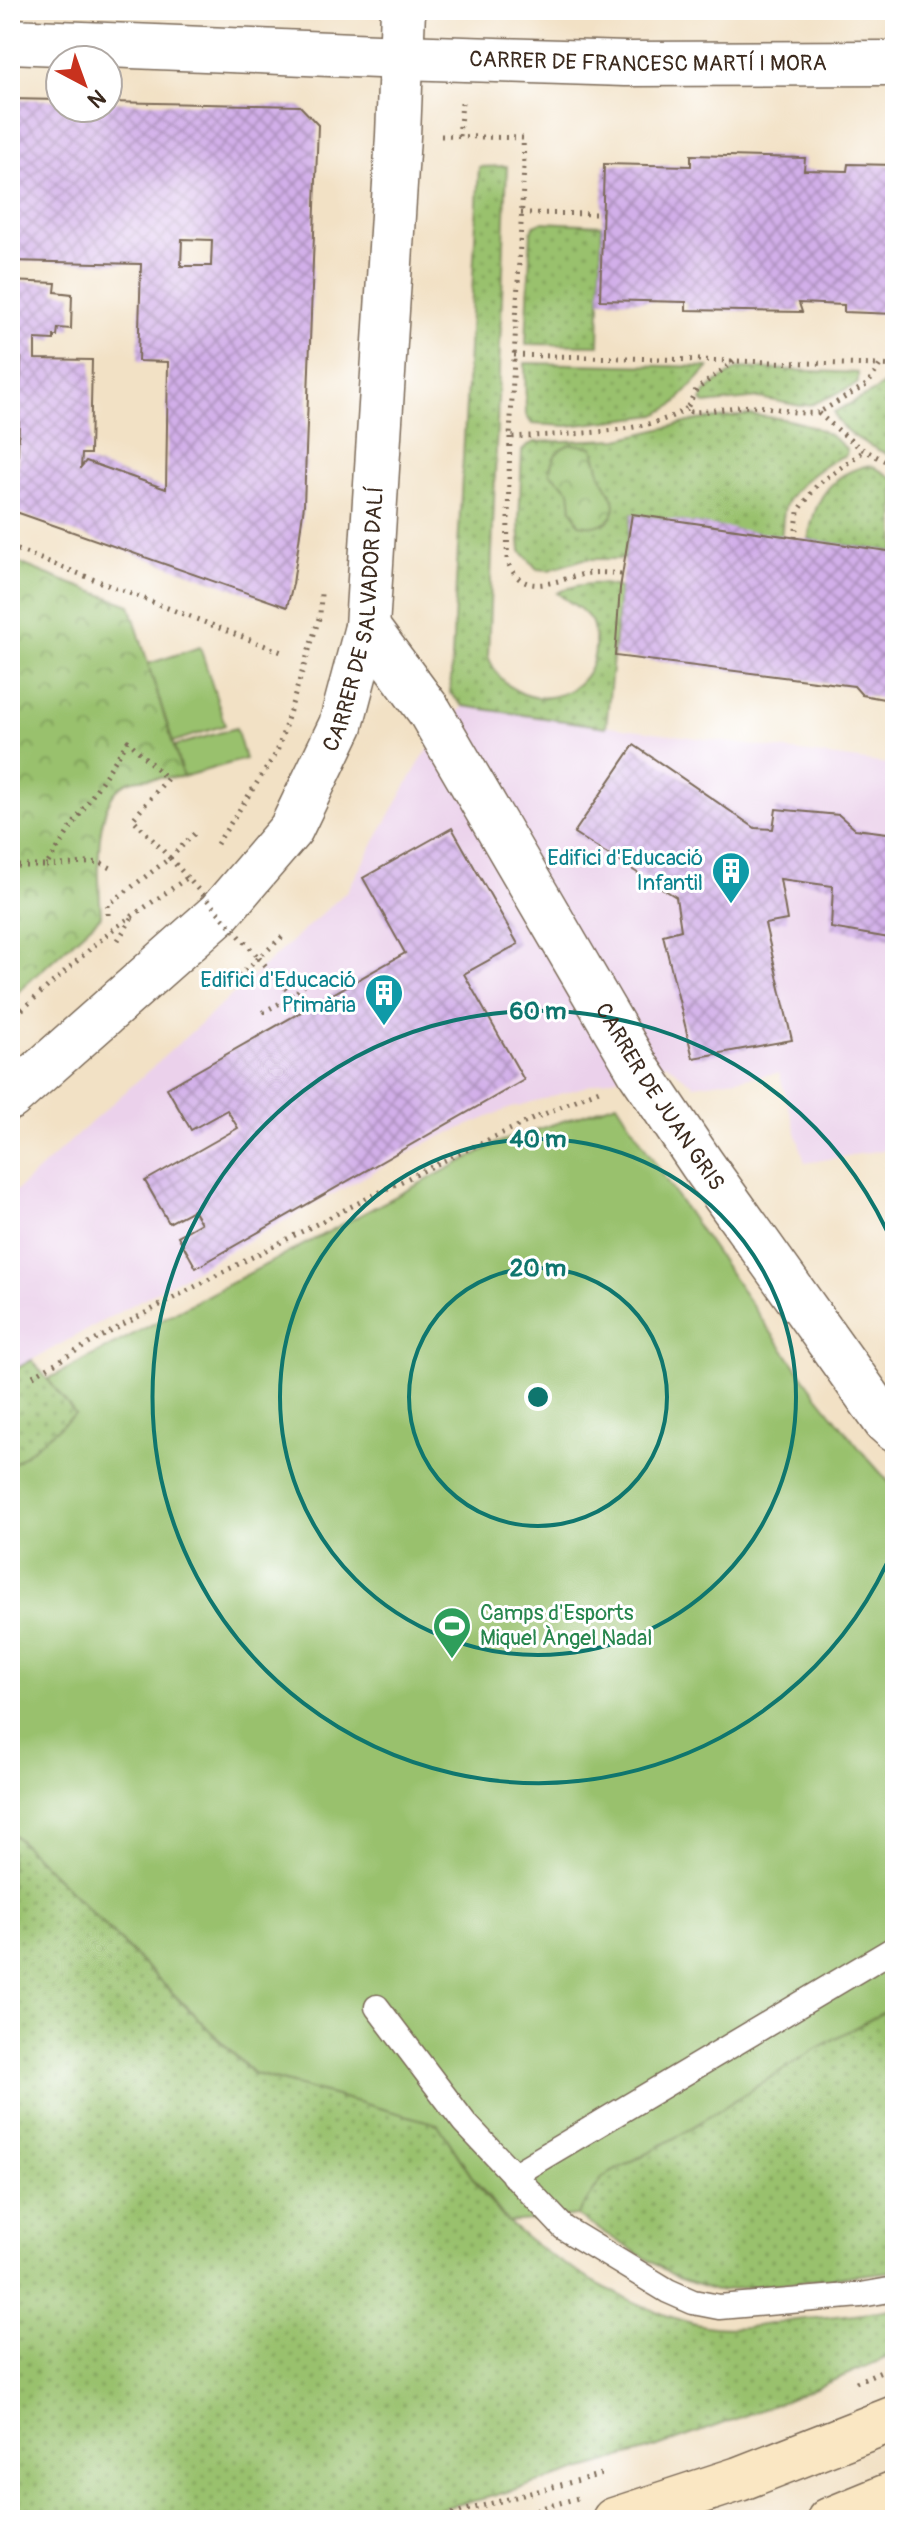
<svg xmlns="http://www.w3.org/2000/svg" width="905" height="2530" font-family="Pangolin,sans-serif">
<defs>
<pattern id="grass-dots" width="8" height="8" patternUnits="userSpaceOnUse" patternTransform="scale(2)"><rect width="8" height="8" fill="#99c16d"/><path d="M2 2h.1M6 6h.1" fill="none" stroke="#7e9d59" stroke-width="1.8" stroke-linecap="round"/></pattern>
<pattern id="park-crowns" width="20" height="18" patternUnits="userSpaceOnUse" patternTransform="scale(2)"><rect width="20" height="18" fill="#99c16d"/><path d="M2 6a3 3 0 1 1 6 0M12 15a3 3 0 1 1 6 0" fill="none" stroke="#7e9d59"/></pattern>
<pattern id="building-cross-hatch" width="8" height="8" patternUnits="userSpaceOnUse" patternTransform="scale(2)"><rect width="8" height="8" fill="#d2afe9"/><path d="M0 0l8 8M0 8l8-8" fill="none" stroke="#ac8fbc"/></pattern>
</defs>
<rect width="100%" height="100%" fill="#fff"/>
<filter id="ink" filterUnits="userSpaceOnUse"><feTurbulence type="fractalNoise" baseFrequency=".0125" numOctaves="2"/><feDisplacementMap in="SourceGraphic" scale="16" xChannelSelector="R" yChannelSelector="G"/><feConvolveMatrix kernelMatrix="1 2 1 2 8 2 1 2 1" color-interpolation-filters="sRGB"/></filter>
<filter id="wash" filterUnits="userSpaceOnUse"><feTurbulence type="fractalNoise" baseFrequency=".006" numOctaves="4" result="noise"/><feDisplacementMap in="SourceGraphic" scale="32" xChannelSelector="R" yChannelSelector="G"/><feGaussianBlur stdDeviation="1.8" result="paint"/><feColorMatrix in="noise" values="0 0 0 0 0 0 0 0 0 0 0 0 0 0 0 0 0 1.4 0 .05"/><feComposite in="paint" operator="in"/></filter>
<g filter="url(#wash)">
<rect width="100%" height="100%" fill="#f2e1c5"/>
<path fill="#ebd1eb" d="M463 706 895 765V1148L805 1163 779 1073 694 1085 666 1063 508 1109 428 1142 10 1372V1196L347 891 422 758Z"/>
<path fill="url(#grass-dots)" stroke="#6a7646" stroke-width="2" d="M507 166 488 656C515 724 600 701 595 639 594 632 594 627 591 621 582 607 569 603 557 593 576 583 599 581 620 588L606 727 463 706 450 693 479 167Z
M542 222 602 225 599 345 526 344 531 231 534 225Z
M525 363 709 367 674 405 656 415 568 426 532 424 526 415Z
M739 368 858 373V383L854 386 813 404 801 406 759 398 705 404 701 401 705 392 716 383Z
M895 376V458C878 450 837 432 834 412L875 391Z
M750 415C784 418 822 422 847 450L846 455C827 461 794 486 786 504 782 514 783 526 781 537L632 514 625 559H584L549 570 537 569 521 551 519 524 522 451 528 445 535 442 619 439 698 420Z
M867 466 874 467 895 479V552L808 540C813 513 819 491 843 475 851 471 858 467 867 466Z
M32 1360 76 1415 10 1467V1372Z
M10 1831 252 2073 438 2124C457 2154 484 2200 509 2223 553 2264 654 2320 713 2327 743 2330 775 2323 804 2319 835 2316 865 2314 895 2308V2354L785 2401 655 2448 486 2498 391 2520H10Z
M895 2006V2271L715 2291 678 2278 577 2216 603 2177 678 2136 817 2048Z"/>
<path fill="url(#park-crowns)" stroke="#6a7646" stroke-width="2" d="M572 444 592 447C598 458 598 470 603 480 611 495 623 505 607 522L595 526 579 524 572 509 570 490 550 473C551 458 557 448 572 444Z
M10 559 61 580 130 605 183 777C169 779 140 776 128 782 90 799 99 883 101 916L10 999Z"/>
<path fill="#99c16d" stroke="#6a7646" stroke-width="2" d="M200 647 225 725 173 742 148 664Z
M236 728 245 759 183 777 174 746Z
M617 1103 673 1191 765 1324 816 1394 864 1454 895 1489V2006L817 2048 678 2136 603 2177 577 2216 508 2222 471 2175 438 2124 253 2073 10 1831V1467L75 1414 48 1379 497 1143Z"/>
<g id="blocks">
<path fill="url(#building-cross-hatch)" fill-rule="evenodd" d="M10 99 60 100V108H108V102L300 106 318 125 304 505 293 584 287 607 16 512 21 358H10V281L56 283 55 292 72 294 71 329 58 328 57 336H54V340L35 339V359L92 360 90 454H82L81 467 86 461 166 489 168 362 138 361 141 264 10 261ZM182 239 212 240 211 266H181Z
M691 155 805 158 804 170 847 171 848 164 895 165V314L844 312V305L799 303 802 312 686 310V302L600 300 604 164 691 166Z
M632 514 895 552V701L862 695 854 686 615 656 620 588Z
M634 745 755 828 773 829 776 809 839 815 855 829 895 834V939L831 928 833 886 780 879 787 920 765 924 792 1040 693 1058 663 935 681 930 676 897 574 833Z
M452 828 518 944 464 974 524 1080 196 1268 178 1236 201 1223 193 1210 169 1223 145 1181 238 1128 227 1110 191 1130 167 1088 405 953 363 878Z"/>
</g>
</g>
<g filter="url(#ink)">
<use href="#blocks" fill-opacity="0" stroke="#7b6a58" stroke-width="2"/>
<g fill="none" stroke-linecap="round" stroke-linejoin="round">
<g stroke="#7b6a58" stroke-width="27">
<path id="service" d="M377 2007 464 2122 564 2228 668 2291 693 2302 719 2307 861 2295 895 2289
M513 2175 895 1948"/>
</g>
<g stroke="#7b6a58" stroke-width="47">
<g id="minor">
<path id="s1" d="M402 57 625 64 895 63"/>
<path id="s2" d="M367 627 430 712 640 1072 702 1164 886 1422 895 1430"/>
</g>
</g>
<g stroke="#7b6a58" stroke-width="47">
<g id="tertiary">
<path d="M10 41 402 57"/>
<path id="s3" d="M10 1098 219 913 291 829 341 725 367 627 398 136 403 10"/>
</g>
</g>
<g stroke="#7b6a58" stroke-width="47">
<path id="secondary" d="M614 2520 739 2479 895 2418
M829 2520 895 2493"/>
</g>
<path stroke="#7b6a58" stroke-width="5" stroke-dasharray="2 6" stroke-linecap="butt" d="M441 136 523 138 524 166 510 437C558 434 649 435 687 408
M459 136 462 103
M521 213 603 214
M514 355 880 365
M734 361 696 390 687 408 691 412C712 412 733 406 755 406 776 407 796 415 818 413
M895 366 880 365 868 384 818 413 860 448 895 466
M510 437 507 560C523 603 559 577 590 573 600 572 611 573 622 574
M795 538 798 512 817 485 864 451
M10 547 284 653
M217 844 277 752 320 615 321 594
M10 866H46L128 741 167 779 133 819 170 858
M46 866 99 862 111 868
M108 915V905L170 858 197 831
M118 940 132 918
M259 958 292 996
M239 976 282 937
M263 1012 292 997 313 975
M10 1020 112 930 187 878
M33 1376C109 1331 186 1291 264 1251 374 1194 485 1139 599 1090
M856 2382 895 2365
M429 2520 602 2474
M498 2520 578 2498"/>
<use href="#service" stroke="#fff" stroke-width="24"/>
<use href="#minor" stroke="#fff" stroke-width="44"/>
<use href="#tertiary" stroke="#fff" stroke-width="44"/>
<use href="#secondary" stroke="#fae7c3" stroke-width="44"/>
<path stroke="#7b6a58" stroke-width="5" stroke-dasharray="2 6" stroke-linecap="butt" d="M170 858 259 958"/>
</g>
</g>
<g fill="none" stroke="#0f766e" stroke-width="4">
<circle cx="538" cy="1397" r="129"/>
<circle cx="538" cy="1397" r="258"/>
<path d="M895 1545A386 386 0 1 1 895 1249"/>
</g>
<defs>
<g id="building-pin" transform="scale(2)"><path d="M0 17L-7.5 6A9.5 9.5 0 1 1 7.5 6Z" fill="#0f9aa8" stroke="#fff"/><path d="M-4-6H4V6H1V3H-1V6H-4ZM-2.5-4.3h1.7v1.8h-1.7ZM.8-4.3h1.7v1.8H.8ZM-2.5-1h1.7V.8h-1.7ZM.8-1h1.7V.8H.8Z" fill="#fff"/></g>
<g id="stadium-pin" transform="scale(2)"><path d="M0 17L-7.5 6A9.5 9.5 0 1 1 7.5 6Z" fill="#2e9e5b" stroke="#fff"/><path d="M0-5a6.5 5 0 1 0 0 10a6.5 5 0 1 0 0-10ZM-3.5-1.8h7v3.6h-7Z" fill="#fff"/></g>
</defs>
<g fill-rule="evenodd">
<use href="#building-pin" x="731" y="871"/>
<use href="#building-pin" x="384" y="993"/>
<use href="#stadium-pin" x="452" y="1626"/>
</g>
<g text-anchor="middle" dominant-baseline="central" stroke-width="6" stroke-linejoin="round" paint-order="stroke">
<g font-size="22" fill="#3b2a1e" stroke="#fff">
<text stroke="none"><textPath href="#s1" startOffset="246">CARRER DE FRANCESC MARTÍ I MORA</textPath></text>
<text stroke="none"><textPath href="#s3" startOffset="612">CARRER DE SALVADOR DALÍ</textPath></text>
<text stroke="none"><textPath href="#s2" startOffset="554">CARRER DE JUAN GRIS</textPath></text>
</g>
<g font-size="22" fill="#0d838f" stroke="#fff" text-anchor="end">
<text x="703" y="858">Edifici d'Educació<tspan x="703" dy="25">Infantil</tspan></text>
<text x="356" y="980">Edifici d'Educació<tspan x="356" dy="25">Primària</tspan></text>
</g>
<g font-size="22" fill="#27864d" stroke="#fff" text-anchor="start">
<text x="480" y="1613">Camps d'Esports<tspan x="480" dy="25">Miquel Àngel Nadal</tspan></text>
</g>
</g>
<circle cx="538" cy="1397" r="12" fill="#0f766e" stroke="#fff" stroke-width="4"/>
<g font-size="24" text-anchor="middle" font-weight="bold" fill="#0f766e" stroke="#fff" stroke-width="6" stroke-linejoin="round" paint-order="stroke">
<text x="538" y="1019">60 m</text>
<text x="538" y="1147">40 m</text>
<text x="538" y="1276">20 m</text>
</g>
<rect width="905" height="2530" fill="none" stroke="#fff" stroke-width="40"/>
<g transform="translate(84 84) rotate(139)"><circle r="38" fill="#ffffff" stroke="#b1aaa5" stroke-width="2"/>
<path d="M0-6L14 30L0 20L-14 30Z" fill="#c8321e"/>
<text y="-12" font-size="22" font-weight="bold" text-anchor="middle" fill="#3b2a1e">N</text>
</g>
</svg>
